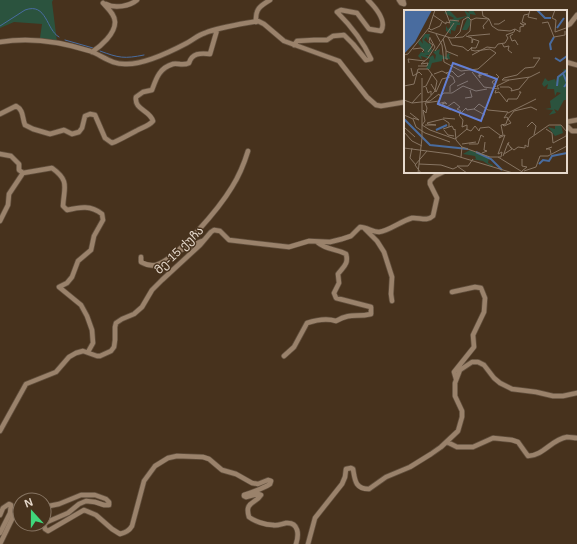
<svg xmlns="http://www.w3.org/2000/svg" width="577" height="544" font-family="Arial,'Noto Sans Georgian',sans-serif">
<rect width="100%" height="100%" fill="#47321d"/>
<path fill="#2b533e" d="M0 0H53L52 2 57 42 40 38 42 24 14 22 0 28Z"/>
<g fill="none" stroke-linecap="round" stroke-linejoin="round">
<path stroke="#496c9f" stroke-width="1" d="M0 26 25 10C47 2 46 30 59 37
M65 40 93 48
M100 51C119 58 124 59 144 55"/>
<g stroke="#614f3d" stroke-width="6">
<path id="minor" d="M399 0 401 3 404 4 403 0
M106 4C115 9 130 6 137 0
M337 12 341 10 357 13 369 29 381 31C387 21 375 7 368 0
M256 22C255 9 260 6 270 0
M566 26 570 24 577 15
M0 42C29 37 62 42 90 51 103 56 112 65 127 64 146 64 170 52 187 43 193 40 198 35 205 33 220 27 242 24 258 21L264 24 284 41 339 61 367 97 376 105 381 106 405 102
M294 45 297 41 314 40H327L333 36 344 35 353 44 366 60 371 59C363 41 350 25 337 12
M92 52C101 46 115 34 115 22 115 14 107 8 103 3
M566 62 577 65
M0 114 16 106C24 110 22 118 25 125L33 129 50 134 64 130 72 134 79 132 82 128 85 116 90 114 95 115 105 138 112 143C120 140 128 135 136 131 142 127 148 127 153 121 150 110 134 110 136 97L143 92 152 90C156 79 159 68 173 64 178 63 183 66 189 63 192 53 200 53 210 54L217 30
M566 122 577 120
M566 125 572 131H577
M0 154 11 156 19 164V170L23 173 52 168C70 181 64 187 63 206L67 210C80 207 91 205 102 214L103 220 94 236 91 250 78 261 72 277 67 283 59 287 81 305 87 316 92 330 93 343 88 352
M0 221 8 205 9 194 23 173
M365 229 377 241 384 252 392 277 391 294 392 301
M181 250 202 241
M141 257V262C146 265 151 266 156 265 178 258 220 207 232 187 239 176 244 164 248 151
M452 292 475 287 481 288 485 298 484 312 473 335 474 347 454 372 456 379
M284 356 294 347 307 323C316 320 327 318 336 321 352 312 356 318 371 314V307L336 298 334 293 339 283 338 274C343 267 349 264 346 254 335 248 328 251 317 242
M0 431 26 384 56 372 69 357 76 353 83 351 97 356H100L111 351 114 347 115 340V327L116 323 122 319 134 314 142 307 152 290 162 280 200 245 211 232 214 230 220 231 229 240 289 247 309 241 330 242 342 239 351 236 360 227C367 227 372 232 379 232 389 231 401 221 412 218 419 217 427 222 433 216L437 198 430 184V181L435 176 443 172
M447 442 457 447H473L493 438 512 440 518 442 528 456C543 456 552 439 567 437 570 437 574 438 577 438
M44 507 59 504 81 495H95L106 499 109 502V505H104L95 502 86 501 79 504 68 513 47 522 44 525 45 529 48 531 84 510 96 515 112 529 120 534C126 532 129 531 132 526L144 481 155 466 168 458 177 456 203 457 209 459 222 470 236 474 252 483 258 484 268 480 271 481 270 484C262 489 253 492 244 495V496L246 497 258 494 261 495C256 504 244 501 249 517 254 521 265 525 273 525 277 526 281 524 286 523 299 522 299 535 296 544
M0 515 3 508 9 504 11 505 10 513 0 533
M0 544 15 513 20 510
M308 544 315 518 342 484 345 477 346 469 351 468 353 469C355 480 355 489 369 489L386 477 410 467 431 454 441 447 458 431 462 417V411L455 396V383L460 370 472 362H478L484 365 494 378 500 383 512 389 536 392 553 396H563L577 393"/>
</g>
<use href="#minor" stroke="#9a826b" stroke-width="4.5"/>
</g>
<g text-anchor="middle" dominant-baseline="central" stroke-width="3" stroke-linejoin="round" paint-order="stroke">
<g font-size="12" fill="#e6d9cc" stroke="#47321d">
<text transform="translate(179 250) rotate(-44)">მე-15 ქუჩა</text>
</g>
</g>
<g transform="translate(404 10)">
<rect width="163" height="163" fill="#47321d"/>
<path d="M45 0 53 8 63 6 60 0 65 3 64 0H69L72 5 66 4V15L63 20H58L63 9 61 7 53 11 55 13 56 11V15H53L51 21 47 20V24L42 21V16L44 19 46 17V11L50 8 40 3ZM21 24H26L24 31 22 27 20 30 25 34 26 32 28 40 25 45H21L26 47 29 45 31 50 32 45 29 42 36 39 35 44 42 47 44 43 47 45H45L46 49H38V51L28 53 26 59H22L26 49 17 46 18 50 14 46 17 42 21 43 14 33 16 30 19 34 18 29ZM163 59V90H160L154 101 150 99 152 103 145 105 149 100 141 99 147 98 146 91 157 83 153 82 151 86 150 79H143L144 74 140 77 138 74 141 68 144 71 151 69 152 72 153 67 161 61 158 60ZM157 115 159 123 151 126 144 117 151 119V116ZM66 140 87 149 91 154 85 148 84 153 89 155 88 157 79 151 68 149H72L71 146 59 144Z" fill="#2b533e"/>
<path d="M0 0H28L11 32 0 44Z" fill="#496c9f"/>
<path fill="none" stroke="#496c9f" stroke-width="2" d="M133 0 141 8H147M153 18 160 8M147 40 146 34 150 27M151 48 156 51 163 46M159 63 163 73 160 77M153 76 154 67 163 60M0 109 26 135 64 139M32 120 43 115M72 142 87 149 98 160M135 154 139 150 145 151 148 146 163 143"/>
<path fill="none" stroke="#877563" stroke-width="1" d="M41 0 46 13 42 12V14M78 0 79 6 85 9M126 0 124 7 133 9M151 0 148 8 152 10 151 22 162 18M29 5 42 14M67 10 72 8 85 9 88 16 94 20 106 21 111 19M45 13 46 10 55 11M138 13 144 12 150 27 161 25V21M90 14H95L101 10M25 18 27 20 36 16 38 12M80 19 79 16 85 9M111 19 116 22V17L120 16 116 13 120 15 122 14 118 12 120 5 125 4M24 21 47 28 59 27 66 21 67 10M32 24 38 35 40 52 57 61 74 59 92 43M109 24 106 26 108 31 111 30 114 35M62 26 68 28V33L69 29 75 31 72 38H68M64 26 86 24M44 27 48 35 59 37 64 41 68 37 67 40 71 41 86 39 92 43M51 27 56 22 59 10 64 7 67 10M39 29 42 40V49H44M98 33 100 37 105 36 104 40 108 43M9 39 17 38 20 40 18 42M31 41 50 13M42 41 54 46M24 42 29 35 25 32 26 27M0 45 4 44 25 18 31 0M68 45 83 37 91 38 94 34 101 33 104 28 102 25 110 22 111 19M5 53 4 49 21 51M14 56H23L24 53 17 54 24 48 31 37 26 28M7 58 9 66 15 62 18 65M68 62 80 77 95 79 93 76 105 70H98L100 68 113 65 121 58 130 57 136 48H129M42 63 48 61 54 67 61 63M30 64 38 61 49 67 51 72 46 76V82M92 64 95 67 88 72 92 77M74 65 76 68 75 63 77 66V63L84 64M105 70 126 67 136 62M27 74 32 82 38 69 46 67M0 76 10 74 14 59H24L33 71 31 81 22 91M53 76 64 71M19 77 22 76 28 64M22 77 24 83 27 81V85M96 77H105L108 79 107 81 115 79 125 67M92 80 91 83 95 82 103 92 104 89H113L117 82H115M61 88 68 87 66 80M0 90 8 93 26 91 35 84 36 86 40 83H48L59 76 72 81 83 79M8 93 17 83M21 93 23 98 22 103 19 100 21 111 18 115 26 120 51 129 63 119V115L58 117 59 110 55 105 62 98 63 100 70 99 75 94 84 100 104 102 100 108 102 107 104 108 102 114 97 115 99 125 96 126 95 128 101 125 94 144 98 142 97 147H94L120 163M21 93 35 91 33 94 41 92 43 94 41 93 38 94 43 97 50 92 56 97 53 99 57 101 55 104M33 94 47 100M70 99 81 105M6 103 15 110 9 108M104 103 132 89M0 105 9 109 12 117 21 123 46 132M39 108 51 109M104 109 110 101 127 97 133 100M98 114 100 116 107 113 104 109M21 115H32L24 114 23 113 39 109 45 113V117M0 117 11 127M123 117 128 112 132 116 130 125M39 119 48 116 50 120 51 119 52 130 58 137 57 147M62 119 67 121 71 116 75 121M142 119 148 123 149 133 162 126 163 121M40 120 44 125 50 126M75 121 76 118 85 117 97 126M0 122 8 131 18 136M58 134 72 132M65 134H74L77 125 80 127M58 137 86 147H94M106 137 110 140 114 137 121 138V135L124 137 125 129 145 115H157L163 122M0 138 46 144 109 163M8 138 6 148 12 155M78 143 83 141 80 140 81 132M100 144 108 139 104 134 105 132M147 144 146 139H142L148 137M99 146 104 133M15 154 37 155 49 159 53 157M118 161 123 157 118 156V149M120 161 132 157 136 146H144L163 136M14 163 18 128V68M17 163 11 155 23 141M63 163 53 156H64L69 149"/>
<path fill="#637fd4" fill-opacity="0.15" stroke="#637fd4" stroke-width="2" d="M49 53 93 69 77 111 34 94Z"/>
<rect width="163" height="163" fill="none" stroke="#e6d9cc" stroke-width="2"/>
</g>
<g transform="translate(32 512) rotate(339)"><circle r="19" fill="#47321d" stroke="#877563"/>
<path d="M0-3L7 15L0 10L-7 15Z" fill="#40d77c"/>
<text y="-6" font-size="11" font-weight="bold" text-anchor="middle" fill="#e6d9cc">N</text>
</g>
</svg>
